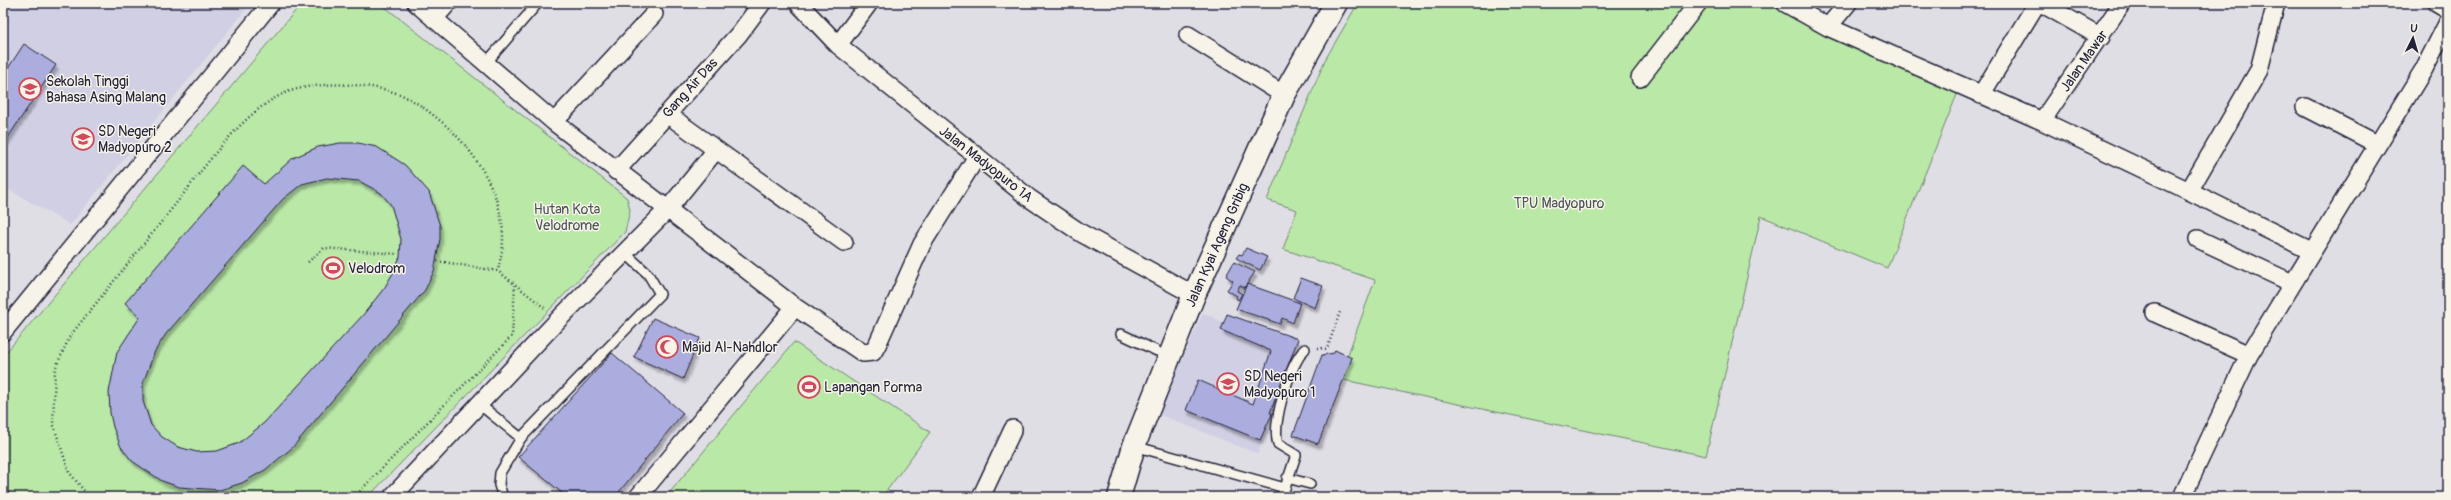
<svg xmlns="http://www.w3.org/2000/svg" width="2451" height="500" font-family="Pangolin,sans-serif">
<defs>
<filter id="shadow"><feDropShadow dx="2.5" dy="4.5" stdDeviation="1" flood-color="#0004"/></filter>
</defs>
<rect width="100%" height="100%" fill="#e0dee5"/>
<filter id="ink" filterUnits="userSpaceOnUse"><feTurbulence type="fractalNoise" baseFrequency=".025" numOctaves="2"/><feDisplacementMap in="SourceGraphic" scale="8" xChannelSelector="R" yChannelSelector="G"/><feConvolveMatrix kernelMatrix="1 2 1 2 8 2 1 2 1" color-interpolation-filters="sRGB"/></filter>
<g filter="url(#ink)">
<path fill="#d0cfe3" d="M3 3H251L70 225 3 186Z
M1203 313 1295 354 1258 454 1158 414Z"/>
<path fill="#b9e8a7" stroke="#6e8571" d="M302 3H380L627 198 630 210 625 232 368 497H14L3 487V356Z
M1358 3H1803L1958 92 1887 268 1761 216 1706 456 1339 379 1375 280 1283 249 1297 210 1267 200 1325 60Z
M794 342 930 432 882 497H666Z"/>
<path fill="#abadde" stroke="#22223b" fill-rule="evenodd" filter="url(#shadow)" d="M24 44 56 65 3 145V76Z
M340 143H358L377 147 405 165 429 192 440 226V239L434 271 425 290 292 448 265 470 242 483 220 490 179 487 162 481 132 461 121 447 113 427 110 413 109 392 117 352 140 317 125 303 243 166 264 184 293 158 318 147ZM327 178 359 181 381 193 391 205 401 239 400 257 393 273 385 287 363 315 264 423 239 443 217 451 197 452 178 447 162 437 151 425 143 401V383L155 351 166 334 283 199 302 184Z
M1246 248 1267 257 1260 270 1236 258 1239 254 1242 255Z
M1234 262 1255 272 1244 288 1240 285 1237 291 1242 294 1238 300 1236 298 1237 296 1227 290 1233 281 1226 276Z
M1301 278 1323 286 1315 308 1293 298Z
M1247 284 1300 303 1293 323 1282 318 1280 324 1236 309Z
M1227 314 1298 339 1270 413 1272 414 1260 440 1186 410 1198 380 1253 404 1271 351 1221 330Z
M653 318 700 338 683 379 634 357Z
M1335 350 1352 358 1318 444 1293 435 1322 355 1334 353Z
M612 353 683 413 615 497H567L518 457Z"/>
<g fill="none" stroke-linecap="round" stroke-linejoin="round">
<g stroke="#22223b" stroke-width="12">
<path id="lane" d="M486 63 538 3
M1121 334 1157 351
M479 404 521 438
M1134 446 1285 488
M1287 478 1310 484
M503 497 499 485 500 473 521 438 660 294 648 274 624 252
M1282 497 1296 455 1278 444C1271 424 1290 364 1305 349"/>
</g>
<g stroke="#22223b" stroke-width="20">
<path id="street" d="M416 3 554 122 795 307 863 353 873 352 877 345 922 244 976 158
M798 3 838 45 1029 198 1081 233 1194 295
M1785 3 1828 27 1848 3
M2041 3 2101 37
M2122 3 2042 121 2189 191 2259 70 2276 3
M2436 3 2448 10
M434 19 448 3
M1828 27 2042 121
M1188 35 1284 95
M838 45 869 3
M1640 78 1698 3
M1981 95 2037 3
M2305 107 2377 144
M667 114 844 242
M554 122 654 14
M616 171 739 34 762 3
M2189 191 2311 251
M2198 239 2292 283
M2155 313 2249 355
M3 332 271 3
M392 497 559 319 668 209 716 150
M638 497 795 307
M981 497 1013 429
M2182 497 2249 355 2424 69 2448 22"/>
</g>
<g stroke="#22223b" stroke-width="25">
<path id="primary" d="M1119 497 1134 446 1194 295 1284 95 1336 3"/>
</g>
<path stroke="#22223b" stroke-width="2.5" stroke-dasharray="1 3" stroke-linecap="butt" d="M437 261 498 271 546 309
M308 262 324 248 397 254
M1317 348 1327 349 1340 312
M89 497 69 472 53 423 55 369 70 336C104 293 139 250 174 206 202 171 242 111 285 93 317 80 377 82 408 98 421 105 432 114 443 123 475 150 503 195 503 238 503 249 500 260 498 271
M330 497 334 493 346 497
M354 497 512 336 515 285"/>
<use href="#lane" stroke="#f7f3e8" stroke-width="9"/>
<use href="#street" stroke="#f7f3e8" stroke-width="17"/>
<use href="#primary" stroke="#f7f3e8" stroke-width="22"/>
</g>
</g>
<defs>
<g id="university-ring" transform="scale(1.15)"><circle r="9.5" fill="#f7f3e8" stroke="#d1495b" stroke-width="1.5"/><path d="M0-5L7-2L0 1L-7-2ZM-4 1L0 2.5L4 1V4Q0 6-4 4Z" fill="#d1495b"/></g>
<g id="school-ring" transform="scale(1.15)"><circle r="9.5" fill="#f7f3e8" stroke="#d1495b" stroke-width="1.5"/><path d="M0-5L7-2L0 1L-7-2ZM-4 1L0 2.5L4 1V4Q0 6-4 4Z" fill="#d1495b"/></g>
<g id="stadium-ring" transform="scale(1.15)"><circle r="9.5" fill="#f7f3e8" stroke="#d1495b" stroke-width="1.5"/><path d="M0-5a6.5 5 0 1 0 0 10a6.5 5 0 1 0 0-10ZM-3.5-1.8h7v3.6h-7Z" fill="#d1495b"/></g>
<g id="mosque-ring" transform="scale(1.15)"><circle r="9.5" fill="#f7f3e8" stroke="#d1495b" stroke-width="1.5"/><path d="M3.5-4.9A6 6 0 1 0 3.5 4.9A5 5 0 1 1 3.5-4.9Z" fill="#d1495b"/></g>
</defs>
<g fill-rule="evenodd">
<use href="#university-ring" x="30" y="89"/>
<use href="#school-ring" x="83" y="139"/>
<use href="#stadium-ring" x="333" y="268"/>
<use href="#mosque-ring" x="667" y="347"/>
<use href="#school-ring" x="1228" y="384"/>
<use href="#stadium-ring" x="809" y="387"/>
</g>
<g text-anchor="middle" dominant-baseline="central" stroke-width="3" stroke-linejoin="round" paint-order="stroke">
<g font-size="14" fill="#22223b" stroke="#f7f3e8">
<text transform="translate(2084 61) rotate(-55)">Jalan Mawar</text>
<text transform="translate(690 88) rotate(-48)">Gang Air Das</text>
<text transform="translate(986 164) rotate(38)">Jalan Madyopuro 1A</text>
<text transform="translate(1217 245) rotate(-66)">Jalan Kyai Ageng Gribig</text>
</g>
<g font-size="14" fill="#22223b" stroke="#f7f3e8" text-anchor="start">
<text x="46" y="81">Sekolah Tinggi<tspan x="46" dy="16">Bahasa Asing Malang</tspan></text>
<text x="98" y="131">SD Negeri<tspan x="98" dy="16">Madyopuro 2</tspan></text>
<text x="348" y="268">Velodrom</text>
<text x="682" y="347">Majid Al-Nahdlor</text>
<text x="1244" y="376">SD Negeri<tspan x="1244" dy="16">Madyopuro 1</tspan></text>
<text x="824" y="387">Lapangan Porma</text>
</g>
<g font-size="14" fill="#485456" stroke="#f7f3e8">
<text x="1559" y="203">TPU Madyopuro</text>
<text x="567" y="209">Hutan Kota<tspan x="567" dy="16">Velodrome</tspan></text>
</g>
</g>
<rect width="2451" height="500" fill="none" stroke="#f7f3e8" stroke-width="16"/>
<rect x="8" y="8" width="2435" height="484" fill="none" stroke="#22223b" stroke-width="1.5" filter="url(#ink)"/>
<g transform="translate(2413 38) rotate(5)" stroke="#f7f3e8" stroke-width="3" paint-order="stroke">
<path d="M0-3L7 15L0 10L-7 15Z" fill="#22223b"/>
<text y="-6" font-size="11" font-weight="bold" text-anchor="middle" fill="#22223b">U</text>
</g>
</svg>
